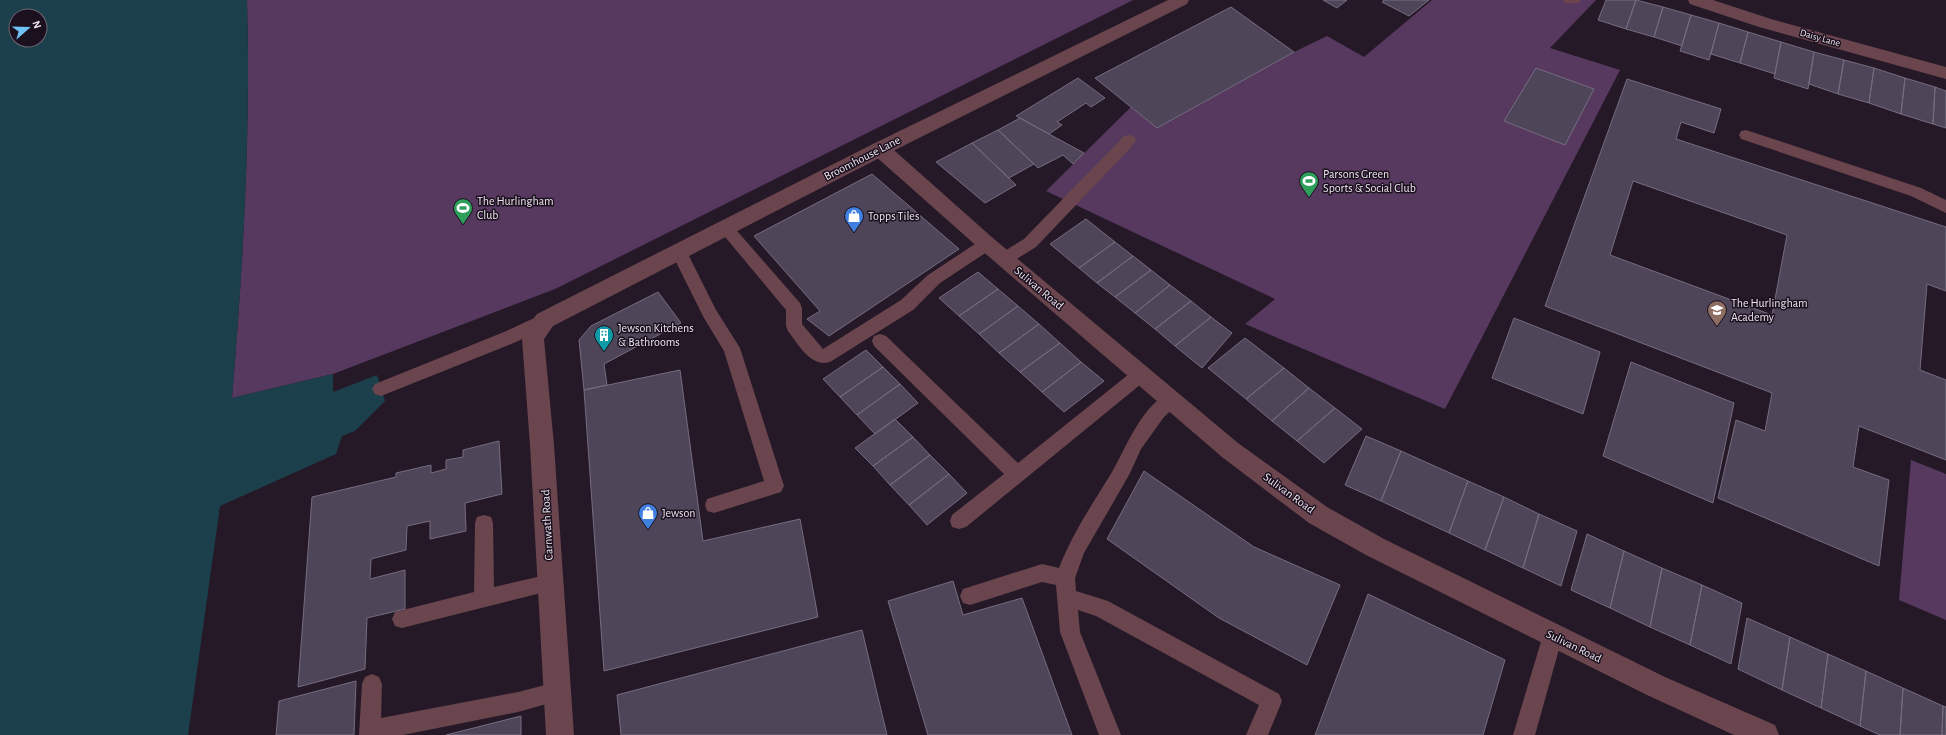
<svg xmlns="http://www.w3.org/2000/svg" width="1946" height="735" font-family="'Alegreya Sans',sans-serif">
<rect width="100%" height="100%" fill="#251928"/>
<path fill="#57395f" d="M247 0H1133L555 289 333 374 232 398C243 265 251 133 247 0Z
M1432 0H1596L1550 48 1620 70 1445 409 1245 324 1275 299 1046 191 1131 107 1157 128 1294 52 1327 36 1364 57Z
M1911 460 1946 474V620L1899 600Z"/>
<path fill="#1b404c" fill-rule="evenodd" d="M0 0H247C251 133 243 265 232 398L333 374V392L377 375 385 401 355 431 342 436 336 454 220 506 188 735H0ZM16 16H40V40H16Z"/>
<path fill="#4e4658" stroke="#756c80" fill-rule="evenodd" d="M1323 0H1347L1337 8Z
M1384 0H1429L1409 16 1382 2Z
M1606 0H1636L1626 29 1598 20Z
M1636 0 1663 7 1654 37 1626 29Z
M1231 7 1294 52 1157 128 1095 78Z
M1663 7 1691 15 1682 46 1654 37Z
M1691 15 1719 23 1709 60 1680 51Z
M1719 23 1748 32 1740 63 1711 54Z
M1748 32 1781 42 1775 74 1740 63Z
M1781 42 1814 52 1808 89 1774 78Z
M1814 52 1844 60 1838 94 1809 84Z
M1844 60 1874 68 1869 103 1838 94Z
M1536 68 1594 89 1565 145 1504 121Z
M1874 68 1905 78 1901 114 1869 103Z
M1078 78 1105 98 1091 107 1086 103 1057 122 1062 125 1049 134 1016 116Z
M1905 78 1935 87 1933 124 1901 114Z
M1627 79 1721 109 1714 133 1681 122 1676 139 1946 227V291L1927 284 1920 370 1946 380V460L1859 426 1853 467 1889 480 1879 566 1718 498 1736 420 1765 431 1772 393 1545 306ZM1633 181 1787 235 1772 315 1610 255Z
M1935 87 1946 91V128L1933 124Z
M1020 118 1049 134 1084 153 1073 164 1063 155 1038 168 998 130Z
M998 130 1034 164 1009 178 972 143Z
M972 143 1016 185 985 203 936 162Z
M872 174 959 249 829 336 807 319 820 311 754 236Z
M1086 219 1115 242 1079 268 1050 244Z
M1115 242 1133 256 1097 283 1079 268Z
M1133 256 1151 270 1115 297 1097 283Z
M1151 270 1170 285 1135 313 1115 297Z
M978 272 998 289 959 316 939 298Z
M1170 285 1191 301 1155 329 1135 313Z
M998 289 1018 306 979 334 959 316Z
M658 292 681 323 604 364 607 385 584 390 579 340 591 326Z
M1191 301 1211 317 1175 346 1155 329Z
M1018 306 1039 324 999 353 979 334Z
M1211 317 1232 333 1202 368 1175 346Z
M1514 318 1600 352 1583 414 1492 378Z
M1039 324 1060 343 1020 372 999 353Z
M1245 338 1284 368 1246 399 1208 368Z
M1060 343 1081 362 1042 392 1020 372Z
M866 350 883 367 840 397 823 379Z
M1081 362 1104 381 1064 412 1042 392Z
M1631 362 1734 403 1713 503 1603 456Z
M883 367 900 384 857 415 840 397Z
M1284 368 1309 388 1272 421 1246 399Z
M680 370 703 541 800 519 818 617 604 671 584 390Z
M900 384 918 403 875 434 857 415Z
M1309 388 1335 408 1297 441 1272 421Z
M1335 408 1362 429 1324 463 1297 441Z
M895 419 913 437 873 466 855 448Z
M1366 436 1401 451 1381 501 1345 485Z
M913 437 930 455 890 485 873 466Z
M499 441 502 494 465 503 466 531 430 539V521L407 526 406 550 371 559 370 579 405 570V609L367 618 365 669 298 687 312 497 396 477V473L431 465V473L446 469V460L463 457V450Z
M1401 451 1468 481 1449 533 1381 501Z
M930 455 949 474 909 505 890 485Z
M1144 471 1254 547 1340 585 1307 665 1219 618 1107 539Z
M949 474 967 493 927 525 909 505Z
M1468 481 1504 497 1485 550 1449 533Z
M1504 497 1539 514 1523 568 1485 550Z
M1539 514 1577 531 1561 586 1523 568Z
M1587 534 1624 551 1610 608 1571 590Z
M1624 551 1662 568 1650 627 1610 608Z
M1662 568 1702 585 1690 645 1650 627Z
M953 581 963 615 1022 598 1072 735H928L888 601Z
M1702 585 1742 603 1731 664 1690 645Z
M1368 594 1505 660 1483 735H1315Z
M1747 618 1790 637 1782 690 1738 669Z
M862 630 887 735H621L617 695Z
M1790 637 1828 654 1821 708 1782 690Z
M1828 654 1866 671 1860 726 1821 708Z
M1866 671 1903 688 1900 735H1880L1860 726Z
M356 681 354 735H276L279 701Z
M1903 688 1943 706 1942 735H1900Z
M1943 706 1946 707V735H1942Z
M521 716V735H446Z"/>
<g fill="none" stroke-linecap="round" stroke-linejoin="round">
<path fill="#6a454d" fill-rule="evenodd" d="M1563 0H1580L1579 3H1564Z
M1746 130 1921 188 1946 200V213L1911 196 1741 139 1739 135 1741 131Z
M1129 135 1134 136 1136 140 1134 144 1036 247 1010 263 1004 265 998 263 996 259 998 255 1024 239 1124 136Z
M726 222 731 224 800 303 802 308V324L823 349 901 300 928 275 981 240 987 238 993 240 995 244 993 248 940 283 913 310 830 362C811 368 798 344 788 331L786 326V310L721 232 718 228 721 224Z
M679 246 685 248 716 310 740 348 784 486 781 492 714 513 707 511 705 505 707 499 764 481 724 351 704 318 671 252 673 248Z
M545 313 551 315 553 320 551 325 516 342 381 396 375 394 372 389 375 384 504 332Z
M880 334 886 336 1018 463 1134 370 1140 368 1146 370 1149 375 1146 380 966 527 959 529 952 527 950 521 952 515 1004 474 874 346 872 341 874 336Z
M1171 393 1177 395 1180 400 1177 405 1164 417 1141 449 1129 475 1084 553 1075 578 1076 591 1108 601 1279 694 1282 701 1268 735H1246L1259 705 1096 616 1078 610 1080 632 1121 735H1099L1060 632 1056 585 1042 582 970 605 963 603 960 596 963 589 1042 564 1059 568C1072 534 1093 503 1112 472 1126 448 1143 402 1171 393Z
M484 515 491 517 493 523 494 587 550 574 557 577 560 583 557 589 402 628 395 626 392 619 395 612 474 592 475 523 477 517Z
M1553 625 1560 628 1563 635 1535 735H1513L1543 635 1546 628Z
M372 674 379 677 382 684 381 718 518 692 557 682 564 685 567 692 564 699 518 712 403 735H359L362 684 365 677Z"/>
<path fill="#6a454d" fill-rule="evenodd" d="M1688 0H1713L1771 19 1946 67V79L1759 27 1690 4Z
M880 142 887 144 994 239 1238 443 1327 507 1384 539 1665 677 1775 725 1779 735H1734L1647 695 1366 555 1309 523 1222 457 980 249 873 154 871 149 873 144Z"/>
<path fill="#6a454d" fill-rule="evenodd" d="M1168 0H1189L1187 4 887 154 553 326 544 339 554 445 574 735H546L530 445 522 339 529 324 537 314 873 144Z"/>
</g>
<defs>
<g id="stadium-pin" transform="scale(1)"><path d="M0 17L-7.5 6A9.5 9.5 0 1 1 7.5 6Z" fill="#2e9e5b" stroke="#1b101e"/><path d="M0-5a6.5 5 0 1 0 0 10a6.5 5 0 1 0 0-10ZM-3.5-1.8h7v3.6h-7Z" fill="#fff"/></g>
<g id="shop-pin" transform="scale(1)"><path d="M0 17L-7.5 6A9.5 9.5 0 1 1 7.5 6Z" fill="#3f7fe0" stroke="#1b101e"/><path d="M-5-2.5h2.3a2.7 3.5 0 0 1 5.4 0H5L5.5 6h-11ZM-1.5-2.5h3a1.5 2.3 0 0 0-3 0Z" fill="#fff"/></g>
<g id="school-pin" transform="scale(1)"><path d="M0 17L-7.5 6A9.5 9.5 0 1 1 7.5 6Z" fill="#8d6e63" stroke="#1b101e"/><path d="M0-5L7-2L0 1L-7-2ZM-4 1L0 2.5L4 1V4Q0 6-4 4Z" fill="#fff"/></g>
<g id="building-pin" transform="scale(1)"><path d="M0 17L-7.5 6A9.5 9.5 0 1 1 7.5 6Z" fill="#0f9aa8" stroke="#1b101e"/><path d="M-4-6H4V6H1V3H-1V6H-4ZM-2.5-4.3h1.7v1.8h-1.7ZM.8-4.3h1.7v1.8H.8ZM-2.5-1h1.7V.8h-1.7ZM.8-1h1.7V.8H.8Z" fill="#fff"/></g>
</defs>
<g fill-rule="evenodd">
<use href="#stadium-pin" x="1309" y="181"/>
<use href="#stadium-pin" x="463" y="208"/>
<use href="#shop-pin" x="854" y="216"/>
<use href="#school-pin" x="1717" y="310"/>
<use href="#building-pin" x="604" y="335"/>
<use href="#shop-pin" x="648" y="513"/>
</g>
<g text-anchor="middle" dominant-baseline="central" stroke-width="3" stroke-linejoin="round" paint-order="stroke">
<g font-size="10" fill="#ede5ef" stroke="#1b101e">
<text transform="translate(1820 38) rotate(16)">Daisy Lane</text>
</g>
<g font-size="12" fill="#ede5ef" stroke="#1b101e">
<text transform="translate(862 158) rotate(-27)">Broomhouse Lane</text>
<text transform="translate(1039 288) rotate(40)">Sulivan Road</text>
<text transform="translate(1289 493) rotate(36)">Sulivan Road</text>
<text transform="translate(547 525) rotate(-93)">Carnwath Road</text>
<text transform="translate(1574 646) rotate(26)">Sulivan Road</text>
</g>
<g font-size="12" fill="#ede5ef" stroke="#1b101e" text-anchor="start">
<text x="1323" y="174">Parsons Green<tspan x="1323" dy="14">Sports &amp; Social Club</tspan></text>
<text x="477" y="201">The Hurlingham<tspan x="477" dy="14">Club</tspan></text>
<text x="868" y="216">Topps Tiles</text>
<text x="1731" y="303">The Hurlingham<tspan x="1731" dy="14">Academy</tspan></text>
<text x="618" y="328">Jewson Kitchens<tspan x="618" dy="14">&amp; Bathrooms</tspan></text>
<text x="662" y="513">Jewson</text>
</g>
</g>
<g transform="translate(28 28) rotate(70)"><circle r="19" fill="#1b101e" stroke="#6f6572"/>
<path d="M0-3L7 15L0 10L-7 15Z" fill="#6fc2f4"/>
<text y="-6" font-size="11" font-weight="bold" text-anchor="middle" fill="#ede5ef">N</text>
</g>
</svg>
